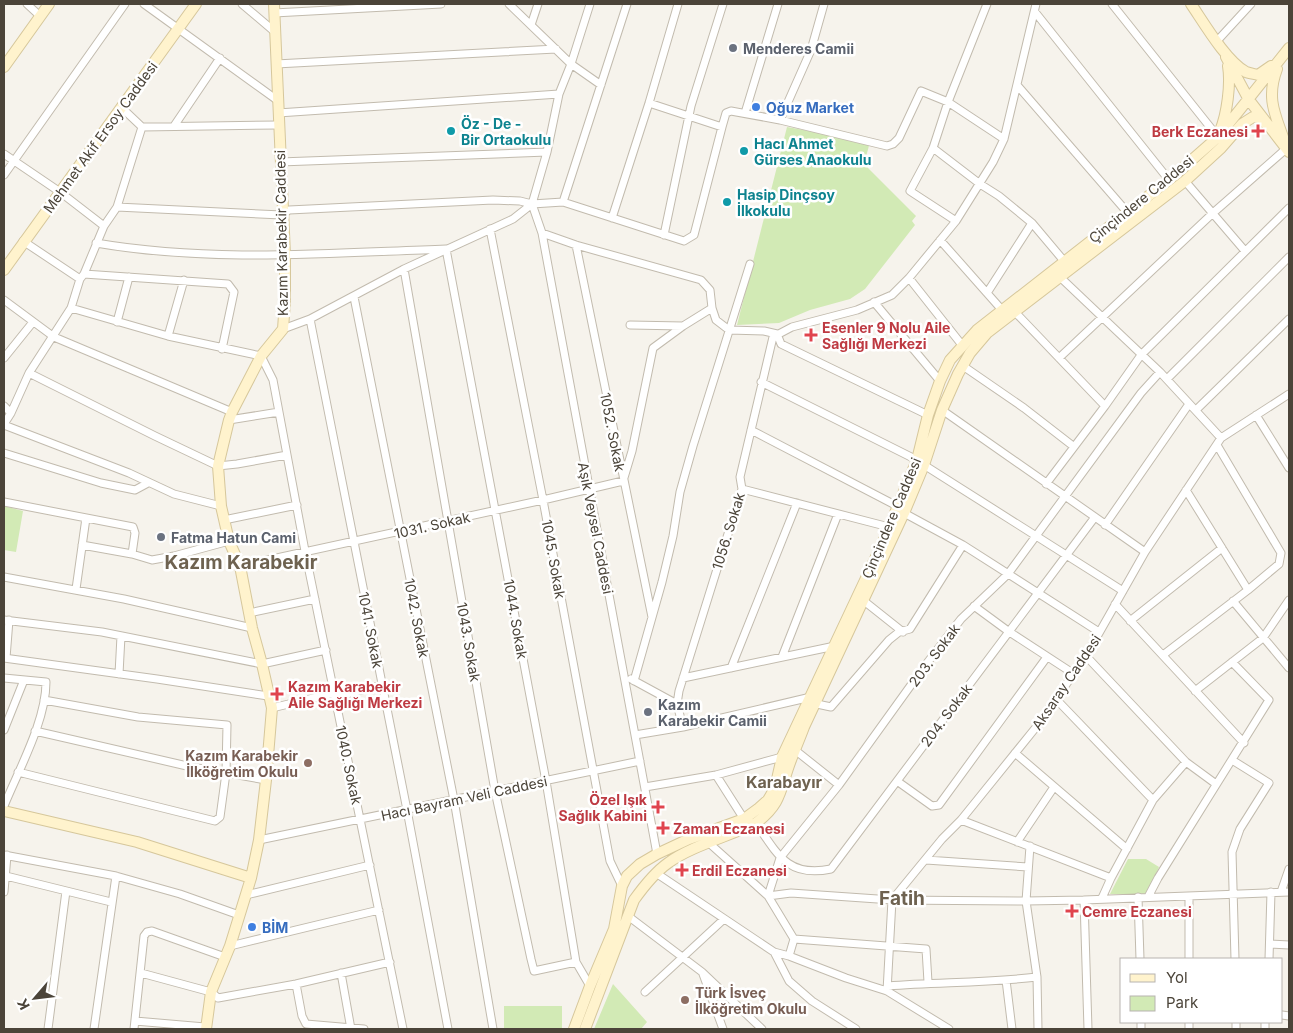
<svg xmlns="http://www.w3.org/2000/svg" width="1293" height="1033" font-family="Inter,sans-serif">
<rect width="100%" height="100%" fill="#f6f3ec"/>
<path fill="#d2eab5" d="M787 127 870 142 864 164 916 216 912 221 915 225 865 289 850 299 810 310 779 323 737 325Z
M4 506 23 511 16 552 4 550Z
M1128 859H1146L1159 867 1147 894H1110Z
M613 984 647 1022 641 1029H594Z
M504 1006H562V1029H504Z"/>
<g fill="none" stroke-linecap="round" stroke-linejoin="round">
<g stroke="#c2bbae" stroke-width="9">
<path id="minor" d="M27 4 40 16
M144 4 277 100
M242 4 275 32
M509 4 571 64 601 85
M1112 4 1218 137
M1035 12 1169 180
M274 13 441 4
M531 25 538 4
M1217 41 1251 4
M276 64 556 49
M1017 85 1127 212
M649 103 722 127
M122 108 142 127
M278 113 559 94
M745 113 778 4
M780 120 811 50 824 4
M174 126 220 58
M933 148 980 184 999 196 1032 223 1064 261
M4 154 60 192 104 226
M280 162 547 152
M4 175 125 4
M1185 181 1245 251
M563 202 627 4
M532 204 542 233 657 854
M532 204 547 152 559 94 571 64 590 4
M117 207 282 215 289 210 493 200 520 201 532 204
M612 218 649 103 678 4
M956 221 910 191 933 148 948 102 987 4
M490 229 543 500 610 861 622 886
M542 233 576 245 701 280 710 290 712 308 716 320 729 330 764 331 777 334
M664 235 691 106 723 4
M940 240 1002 310
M23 241 80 279
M96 243C212 263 330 253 446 249L546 781 576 962 590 986
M576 245 652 617
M404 269 495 791 531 959 534 971 576 962
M84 274 228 284 234 292 222 349
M909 278 962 345
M1061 278 1160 372 1221 438
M987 293 1032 223
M354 297 454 800 493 1029
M4 300 54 337 232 412
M874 302 940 381
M71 308 168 336 261 356 273 380 305 551 403 1029
M1015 312 1105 406
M310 319 407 810 448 1029
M117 322 129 277
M630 325 683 326
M283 329 310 319 404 269 513 219 532 204 563 202 684 241 694 235 722 127 726 113 731 111 780 120 887 146 893 144 899 138 921 91 948 102 1004 139
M777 334 781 344 928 415
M168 336 184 280
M4 358 33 322
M1059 358 1213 213 1287 148
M963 366 1024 408 1073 446
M29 373 155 436 218 466 237 464 287 455
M1167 379 1289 257
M761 382 917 460
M4 406 11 413
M942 410 1145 552
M1196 410 1289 319
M1256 415 1289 468
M229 420 279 412
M4 424 11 413 29 373 71 308 80 279 84 274 104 226 117 207 142 127 278 125
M4 425 129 473 174 494 221 506
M751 430 897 506
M4 453 101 483 135 490 148 483
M924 465 1123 591
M1046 484 1105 406 1141 355 1289 208
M742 489 889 527
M1186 490 1248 590
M4 502 133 527 135 533 132 554
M904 513 963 545 1099 632
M224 520 297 505
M1105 525 1189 404
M82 545 132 554 152 560 174 556 229 541
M240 566 543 500 623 481 632 451 653 348 683 326 712 308
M4 577 124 599 252 628
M76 589 86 518
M864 601 903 632
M1233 601 1289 668
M1115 604 1244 743
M974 606 1008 631 1074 674
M249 613 315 599
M4 620 102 632 262 664 326 650
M1130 621 1222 548
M1163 655 1248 590 1279 564 1281 553 1217 445
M1086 656 1186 762 1216 784
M782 657 838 514
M4 658 157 679 268 696
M6 658 9 620
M731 668 797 503
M119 674 121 636
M4 678 46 682C46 721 19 769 4 806
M683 678 835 646
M631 679 677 704
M634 681 662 582 673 536 680 492 693 446 750 264
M1195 691 1263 638 1289 600
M335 697 382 685
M1056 699 1153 800
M817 704 831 707 889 640 899 632 910 629 963 545
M272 708 334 693
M683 727 677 704 679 691 742 489 740 477 773 337 792 327 857 310 892 295 909 278 956 221 993 162 1004 139 1036 4
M4 730 24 680
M35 731 187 766 266 780
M635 735 683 727 811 697
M795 750 839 785
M1015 753 1127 849
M1232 760 1269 783 1240 829 1232 852 1235 959
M18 772 215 821 220 817 226 773 227 725 138 717 44 700
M716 775 744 819
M897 781 932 806 939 805 1047 657
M645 787 716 775 782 757
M961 820 1111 878
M756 823C777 854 788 878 831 869L1095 517
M259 840 640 761
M1017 842 1054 787
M709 843 768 896 791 893 892 900 1026 901 1084 900 1289 892
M1030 846 1026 901 1037 977 1038 1029
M4 855 116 876 180 894 239 915
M926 860 1028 867
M656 873 774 952 789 956 846 978 887 991 949 1029
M6 876 111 902
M4 892 7 855
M1281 892 1289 869
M246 895 370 865
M1189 896V959
M1138 897 1140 959
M1148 897 1158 878 1269 700 1232 662
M1102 898 1111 878 1153 800 1186 762
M1084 900 1088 1029
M628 916 702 972 762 1029
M794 939 926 949 928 982
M1270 944 1289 945
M230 946 379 910
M774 952 789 981 812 1001 856 1029
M789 956 794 939 768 896 780 858 839 785 924 667 961 619 1008 574 1141 393 1160 372
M1269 959 1271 892
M141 973 211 992 218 998 296 984 390 962
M341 973 351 1029
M703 974 723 1029
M1006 980 1012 1029
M296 984 302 1016 306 1024 364 1029
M888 986C938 982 987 983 1037 977
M887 991 892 900 942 839 961 820 1037 726 1086 656 1145 552 1221 438 1289 394
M645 992 724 919
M1282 1015 1289 1016
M135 1021 205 1027
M1189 1022V1029
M1236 1022V1029
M48 1029 66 891
M94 1029 116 876
M134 1029 144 936 147 932 152 931 225 957
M1141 1029V1022
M1265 1029V1022"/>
</g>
<g stroke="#d6c79b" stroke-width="12">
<path id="secondary" d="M1191 4C1204 23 1226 61 1246 72 1249 73 1254 74 1258 75L1271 66
M1226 57 1249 100 1289 152
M4 67 49 4
M1277 69C1265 101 1277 117 1286 146
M1220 131C1227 114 1231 84 1228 66
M4 270 196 4
M4 811 137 842 251 878
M206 1029 211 992 230 946 251 878 259 840 266 780 272 708 262 664 252 628 240 566 229 541 221 506 218 466 229 420 232 412 261 356 283 329 285 301V255L274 4
M574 1029 590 986 614 929 622 886 627 876 640 864 657 854 689 839 744 819 759 808 768 800 775 788 782 757 883 542 917 460 928 415 940 381 950 360 977 330 1169 180 1218 137 1289 48
M585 1029 634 900C644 886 654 873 668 863 691 846 730 836 756 823 783 803 780 788 791 760 795 749 800 738 804 727L904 513 924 465 942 410 958 374 970 353 987 333 1185 181 1221 148 1242 124 1253 117H1256L1261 119 1266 124"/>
</g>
<use href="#minor" stroke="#fff" stroke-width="7"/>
<use href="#secondary" stroke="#fff3cd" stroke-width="10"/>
</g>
<g fill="#6b7280" stroke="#fff" stroke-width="2">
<circle cx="733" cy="48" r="5"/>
<circle cx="161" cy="537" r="5"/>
<circle cx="648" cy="712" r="5"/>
</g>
<g fill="#3f7fe0" stroke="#fff" stroke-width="2">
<circle cx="756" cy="107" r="5"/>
<circle cx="252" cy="927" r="5"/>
</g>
<g fill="#0f9aa8" stroke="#fff" stroke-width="2">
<circle cx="451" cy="131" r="5"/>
<circle cx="744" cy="151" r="5"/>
<circle cx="727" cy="202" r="5"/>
</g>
<g fill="#e0444e" stroke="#fff" stroke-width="2">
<path d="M1255.5 123.5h5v5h5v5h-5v5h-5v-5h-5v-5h5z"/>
<path d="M808.5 327.5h5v5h5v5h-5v5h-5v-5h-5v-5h5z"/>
<path d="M274.5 686.5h5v5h5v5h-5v5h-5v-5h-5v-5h5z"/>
<path d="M655.5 799.5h5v5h5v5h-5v5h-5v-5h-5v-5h5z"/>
<path d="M660.5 820.5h5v5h5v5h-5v5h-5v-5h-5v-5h5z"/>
<path d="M679.5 862.5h5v5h5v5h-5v5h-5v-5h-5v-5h5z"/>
<path d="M1069.5 903.5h5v5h5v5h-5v5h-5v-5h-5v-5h5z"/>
</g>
<g fill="#8d6e63" stroke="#fff" stroke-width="2">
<circle cx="308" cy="763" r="5"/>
<circle cx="685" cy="1000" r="5"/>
</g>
<g text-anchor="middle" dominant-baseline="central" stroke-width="5" stroke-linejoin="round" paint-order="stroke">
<g font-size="14" font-weight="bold" fill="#5b616d" stroke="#fff" text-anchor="start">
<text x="743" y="48">Menderes Camii</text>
<text x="171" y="537">Fatma Hatun Cami</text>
<text x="658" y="704">Kazım<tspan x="658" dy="16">Karabekir Camii</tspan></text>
</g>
<g font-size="14" font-weight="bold" fill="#366cbe" stroke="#fff" text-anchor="start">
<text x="766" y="107">Oğuz Market</text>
<text x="262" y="927">BİM</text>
</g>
<g font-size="14" font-weight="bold" fill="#0d838f" stroke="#fff" text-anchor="start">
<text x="461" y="123">Öz - De -<tspan x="461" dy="16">Bir Ortaokulu</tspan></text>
<text x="754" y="143">Hacı Ahmet<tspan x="754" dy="16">Gürses Anaokulu</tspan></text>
<text x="737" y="194">Hasip Dinçsoy<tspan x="737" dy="16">İlkokulu</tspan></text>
</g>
<g font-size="14" font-weight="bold" fill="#be3a42" stroke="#fff" text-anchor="start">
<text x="1248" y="131" text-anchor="end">Berk Eczanesi</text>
<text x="822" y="327">Esenler 9 Nolu Aile<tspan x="822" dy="16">Sağlığı Merkezi</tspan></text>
<text x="288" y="686">Kazım Karabekir<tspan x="288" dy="16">Aile Sağlığı Merkezi</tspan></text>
<text x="647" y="799" text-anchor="end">Özel Işık<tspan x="647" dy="16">Sağlık Kabini</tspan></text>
<text x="673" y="828">Zaman Eczanesi</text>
<text x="692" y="870">Erdil Eczanesi</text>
<text x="1082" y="911">Cemre Eczanesi</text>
</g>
<g font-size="14" fill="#4b4439" stroke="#fff">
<text transform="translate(100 137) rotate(-54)">Mehmet Akif Ersoy Caddesi</text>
<text transform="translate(1141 199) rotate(-39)">Çinçindere Caddesi</text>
<text transform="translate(281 233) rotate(-91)">Kazım Karabekir Caddesi</text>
<text transform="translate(613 432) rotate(79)">1052. Sokak</text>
<text transform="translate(891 518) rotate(-67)">Çinçindere Caddesi</text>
<text transform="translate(432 525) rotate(-13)">1031. Sokak</text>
<text transform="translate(596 528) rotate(79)">Aşık Veysel Caddesi</text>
<text transform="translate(728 531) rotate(-73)">1056. Sokak</text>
<text transform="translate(554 559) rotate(80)">1045. Sokak</text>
<text transform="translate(417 618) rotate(79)">1042. Sokak</text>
<text transform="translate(516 619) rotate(80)">1044. Sokak</text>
<text transform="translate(371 630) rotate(79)">1041. Sokak</text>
<text transform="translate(469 642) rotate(80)">1043. Sokak</text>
<text transform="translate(934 655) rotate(-53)">203. Sokak</text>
<text transform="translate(1066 682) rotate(-56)">Aksaray Caddesi</text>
<text transform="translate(946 715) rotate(-53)">204. Sokak</text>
<text transform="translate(349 765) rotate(78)">1040. Sokak</text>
<text transform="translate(464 798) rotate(-12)">Hacı Bayram Veli Caddesi</text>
</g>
<g font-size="14" font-weight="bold" fill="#785e54" stroke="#fff" text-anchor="end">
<text x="298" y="755">Kazım Karabekir<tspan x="298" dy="16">İlköğretim Okulu</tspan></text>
<text x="695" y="992" text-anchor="start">Türk İsveç<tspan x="695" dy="16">İlköğretim Okulu</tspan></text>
</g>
<g font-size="16" font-weight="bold" fill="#6e6250" stroke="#fff">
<text x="784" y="782">Karabayır</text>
</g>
<g font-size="19" font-weight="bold" fill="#6e6250" stroke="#fff">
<text x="241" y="562">Kazım Karabekir</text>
<text x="902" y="898">Fatih</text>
</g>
</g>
<rect width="1293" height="1033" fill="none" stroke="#4b4439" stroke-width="10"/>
<rect x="1120" y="958" width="162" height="65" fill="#ffffff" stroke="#b7b4b0"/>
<rect x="1130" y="974" width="25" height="8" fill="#fff3cd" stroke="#b7b4b0"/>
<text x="1166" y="983" font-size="15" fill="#4b4439">Yol</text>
<rect x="1130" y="996" width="25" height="15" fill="#d2eab5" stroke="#b7b4b0"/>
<text x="1166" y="1008" font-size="15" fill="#4b4439">Park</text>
<g transform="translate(35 998) rotate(242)" stroke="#ffffff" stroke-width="4" paint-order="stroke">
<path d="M0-4L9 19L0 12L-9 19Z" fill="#4b4439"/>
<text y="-8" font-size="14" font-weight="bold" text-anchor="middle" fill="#4b4439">K</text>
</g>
</svg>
